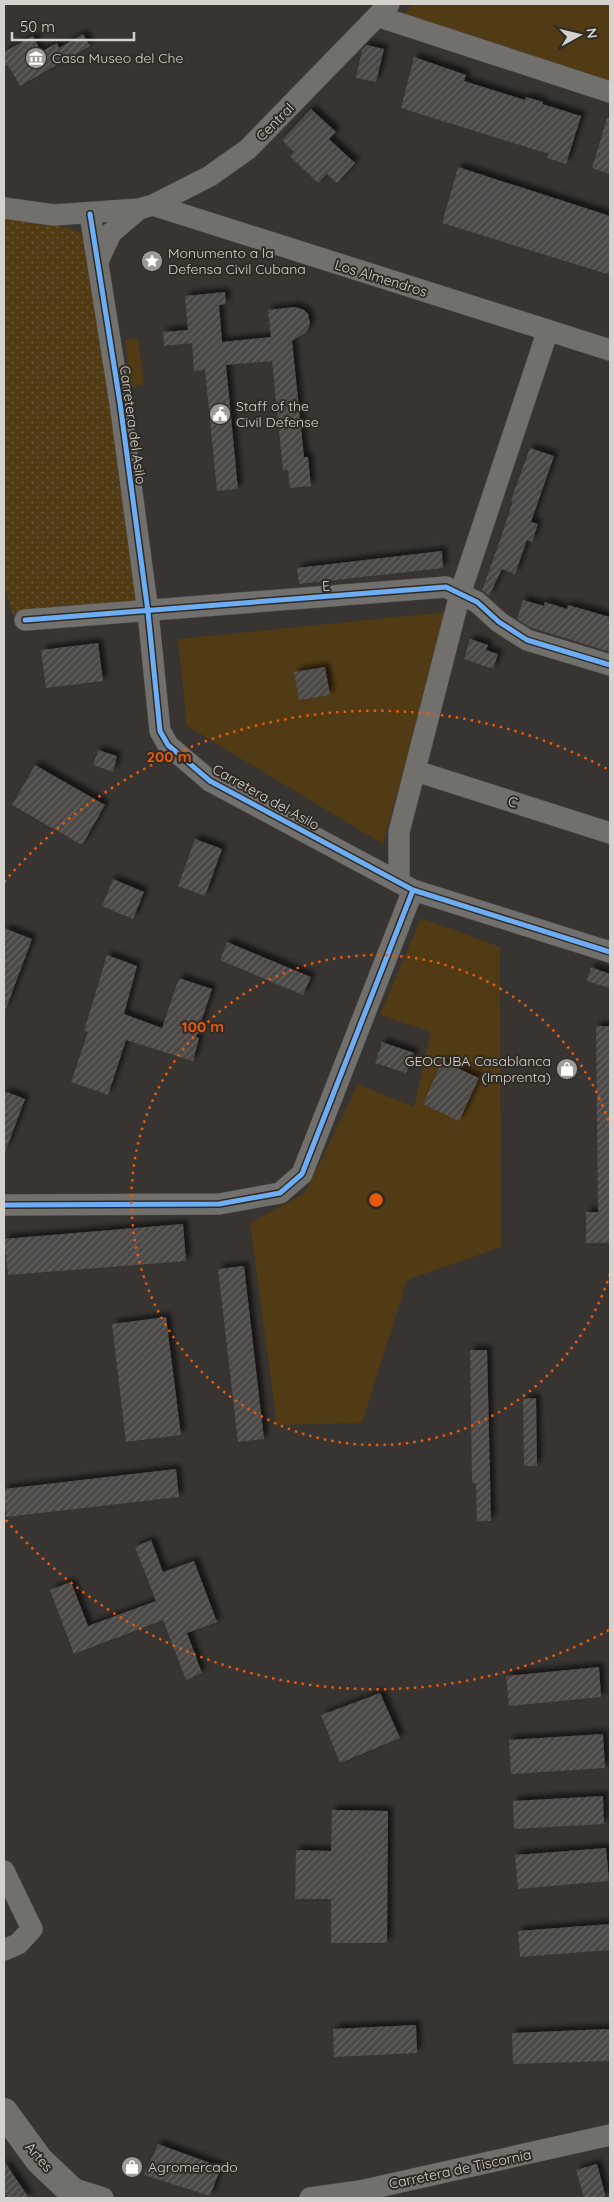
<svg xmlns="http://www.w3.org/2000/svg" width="614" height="2202" font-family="Quicksand,sans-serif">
<defs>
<pattern id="park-dots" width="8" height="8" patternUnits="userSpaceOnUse" patternTransform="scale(1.25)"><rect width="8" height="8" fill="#513b14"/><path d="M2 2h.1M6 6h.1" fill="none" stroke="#695635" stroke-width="1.8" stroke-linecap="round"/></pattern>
<pattern id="building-hatch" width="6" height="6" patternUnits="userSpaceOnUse" patternTransform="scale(1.25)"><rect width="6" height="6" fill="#4c4946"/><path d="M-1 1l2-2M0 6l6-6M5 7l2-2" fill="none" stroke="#656260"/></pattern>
<filter id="shadow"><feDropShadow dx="4.5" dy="-4.5" stdDeviation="2.5" flood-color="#0009"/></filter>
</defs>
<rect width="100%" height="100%" fill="#373431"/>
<path fill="#513b14" d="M413 4H610V83L404 14Z
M138 338 144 385 131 387 125 340Z
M447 612 383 844 187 726 178 639Z
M421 918 500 947 501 1247 407 1280 362 1423 277 1425 250 1223 305 1193 358 1084 414 1107 431 1032 380 1015Z"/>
<path fill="url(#park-dots)" d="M4 214 53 224 80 232 91 252 137 603 13 615 4 586Z"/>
<path fill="url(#building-hatch)" filter="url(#shadow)" d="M83 34 90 46 20 86 8 65 4 67V52L33 36 41 52 57 43 59 48Z
M367 45 384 49 376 82 356 78 362 50Z
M414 57 466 75 464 81 525 100 526 97 543 102 542 104 581 116 566 164 547 158 549 154 401 108Z
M311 109 336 132 329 139 355 163 337 183 327 174 318 183 290 156 294 152 282 140Z
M607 118H610V174L592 168Z
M458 167 610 216V275L442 223Z
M225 292 226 304 219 305 222 342 271 337 268 310 295 307 304 310 308 314 310 324 308 329 305 333 292 341 304 457H308L311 486 290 488 288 470H283L272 361 226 365 238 489 217 491 205 370 194 371 192 343 164 346 163 332 188 330 185 296Z
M530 448 554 456 531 522 538 524 532 542 527 540 515 574 502 569 489 596 482 590 498 546 513 501 511 500Z
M442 551 443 568 299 584 297 568Z
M523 600 544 606 545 602 567 609 568 605 610 617V652L529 627 517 619Z
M470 639 488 645 486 650 498 654 493 669 464 659Z
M98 643 103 681 46 688 41 650Z
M325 667 330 695 299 700 294 672Z
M98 750 117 756 113 772 93 765Z
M35 765 105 805 82 845 12 805Z
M195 839 222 849 205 896 178 886Z
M113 879 144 892 133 919 102 906Z
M4 928 32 939 5 1011 4 1010Z
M227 942 311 977 303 995 220 960Z
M107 955 137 966 124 1014 162 1028 179 978 212 989 196 1037 199 1038 193 1061 126 1040 108 1095 71 1082 88 1032 84 1031Z
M591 967 610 974V988L587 981Z
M596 1026H610V1243H586V1212H598Z
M382 1042 414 1053 406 1073 375 1063Z
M442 1061 479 1078 459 1121 423 1104Z
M4 1091 25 1099 5 1152 4 1151Z
M183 1224 186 1261 8 1275 4 1239Z
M244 1266 264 1439 238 1442 218 1269Z
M166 1317 181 1435 126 1442 112 1324Z
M470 1350H487L491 1521H477L476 1483H472Z
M536 1398 537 1466H524L523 1399Z
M176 1469 179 1497 6 1517 4 1489Z
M151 1540 163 1572 194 1561 217 1622 187 1633 202 1673 186 1680 163 1620 74 1654 50 1590 71 1582 88 1626 156 1601 135 1547Z
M599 1667 601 1697 509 1706 506 1676Z
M380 1693 400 1738 340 1763 321 1715Z
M603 1734 605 1768 511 1774 509 1740Z
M603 1796 604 1824 514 1829 513 1801Z
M332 1810 388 1811 387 1943H331V1899H295L296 1850 331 1851Z
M606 1848 609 1881 518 1889 515 1855Z
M610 1924V1950L520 1957 518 1931Z
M416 2025 417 2053 334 2057 333 2029Z
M610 2029V2061L513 2064 512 2033Z
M158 2144 221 2167 210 2196 144 2175Z
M4 2161 29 2198H7L4 2194Z
M597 2164 606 2198H584L576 2170Z"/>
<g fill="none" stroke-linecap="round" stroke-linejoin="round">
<g stroke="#53504e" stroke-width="22">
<path id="minor" d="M377 16 610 92
M153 205 610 350
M4 208 54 215 139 209 153 205 210 176 248 149 389 4
M90 214 120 403 148 612 160 731 168 745 210 781 413 890 610 952
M98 261 111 233 139 209
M25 620 446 587 477 602 499 622 527 640 610 665
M416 771 610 833
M399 882V832L460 594 548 330
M4 1205 219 1204 280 1193 302 1174 413 890
M4 1871 32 1929 18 1944 4 1950
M65 2186 103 2198
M310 2198 360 2191 610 2135"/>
</g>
<g stroke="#53504e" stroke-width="29">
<path id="major" d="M4 2112 39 2160 79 2198"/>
</g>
<use href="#minor" stroke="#71706d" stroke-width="21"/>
<use href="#major" stroke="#72706d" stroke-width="28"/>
<g stroke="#302b24" stroke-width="8">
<path id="cycleway" d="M90 214 120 403 148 612 160 731 168 745 210 781 413 890 610 952
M25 620 446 587 477 602 499 622 527 640 610 665
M4 1205 219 1204 280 1193 302 1174 413 890"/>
</g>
<use href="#cycleway" stroke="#6dadf4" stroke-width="5"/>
</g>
<g fill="none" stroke="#e8590c" stroke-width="2.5" stroke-dasharray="2.5 5">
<path d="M610 1274A245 245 0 1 1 610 1126"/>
<path d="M609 1630A489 489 0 0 1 4 1518M4 882A489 489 0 0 1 609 770"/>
</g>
<defs>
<g id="museum-disc" transform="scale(1.125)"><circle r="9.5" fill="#9e9b97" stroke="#302b24"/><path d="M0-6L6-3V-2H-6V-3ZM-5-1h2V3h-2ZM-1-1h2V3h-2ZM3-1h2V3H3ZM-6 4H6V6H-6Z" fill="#fff"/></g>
<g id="sight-disc" transform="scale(1.125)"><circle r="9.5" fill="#9e9b97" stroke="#302b24"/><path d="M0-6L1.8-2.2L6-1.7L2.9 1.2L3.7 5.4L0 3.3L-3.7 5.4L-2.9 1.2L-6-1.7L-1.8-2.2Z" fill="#fff"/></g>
<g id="civic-disc" transform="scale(1.125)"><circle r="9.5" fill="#9e9b97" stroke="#302b24"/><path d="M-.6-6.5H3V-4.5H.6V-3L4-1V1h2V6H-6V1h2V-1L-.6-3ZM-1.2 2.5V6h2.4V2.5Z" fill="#fff"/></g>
<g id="shop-disc" transform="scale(1.125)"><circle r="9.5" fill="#9e9b97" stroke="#302b24"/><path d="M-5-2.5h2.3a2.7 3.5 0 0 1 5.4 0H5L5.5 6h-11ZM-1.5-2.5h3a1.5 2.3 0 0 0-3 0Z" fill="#fff"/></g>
</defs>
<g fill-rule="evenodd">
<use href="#museum-disc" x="36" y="58"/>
<use href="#sight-disc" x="152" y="261"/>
<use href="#civic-disc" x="220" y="414"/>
<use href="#shop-disc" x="567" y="1069"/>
<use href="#shop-disc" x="132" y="2167"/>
</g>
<g text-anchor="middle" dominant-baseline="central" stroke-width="4" stroke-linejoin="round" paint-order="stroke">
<g font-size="14" fill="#d5d2ce" stroke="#302b24" text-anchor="start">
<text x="52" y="58">Casa Museo del Che</text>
<text x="168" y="253">Monumento a la<tspan x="168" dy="16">Defensa Civil Cubana</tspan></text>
<text x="236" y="406">Staff of the<tspan x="236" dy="16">Civil Defense</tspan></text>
<text x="551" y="1061" text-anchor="end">GEOCUBA Casablanca<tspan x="551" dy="16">(Imprenta)</tspan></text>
<text x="148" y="2167">Agromercado</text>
</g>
<g font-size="14" fill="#d5d2ce" stroke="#302b24">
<text transform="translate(275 122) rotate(-45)">Central</text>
<text transform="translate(381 278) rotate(17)">Los Almendros</text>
<text transform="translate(133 425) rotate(82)">Carretera del Asilo</text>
<text transform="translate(326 586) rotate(-5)">E</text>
<text transform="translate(266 797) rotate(29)">Carretera del Asilo</text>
<text transform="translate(513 802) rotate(18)">C</text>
<text transform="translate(39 2157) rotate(49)">Artes</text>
<text transform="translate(460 2169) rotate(-12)">Carretera de Tiscornia</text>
</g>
</g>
<circle cx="376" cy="1200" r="8" fill="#e8590c" stroke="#302b24" stroke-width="2.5"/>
<g font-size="15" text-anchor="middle" font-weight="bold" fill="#e8590c" stroke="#302b24" stroke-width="4" stroke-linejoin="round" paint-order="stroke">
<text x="169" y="762">200 m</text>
<text x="203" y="1032">100 m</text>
</g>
<rect width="614" height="2202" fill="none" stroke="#d5d2ce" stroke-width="10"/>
<g transform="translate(579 35) rotate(82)" stroke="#302b24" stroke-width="4" paint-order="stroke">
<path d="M0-4L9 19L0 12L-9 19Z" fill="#d5d2ce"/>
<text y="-8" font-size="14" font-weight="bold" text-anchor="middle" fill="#d5d2ce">N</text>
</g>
<path d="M12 32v8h122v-8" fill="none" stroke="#d5d2ce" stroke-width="2.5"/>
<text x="20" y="32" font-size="15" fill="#d5d2ce" stroke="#302b24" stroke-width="4" paint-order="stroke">50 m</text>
</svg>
